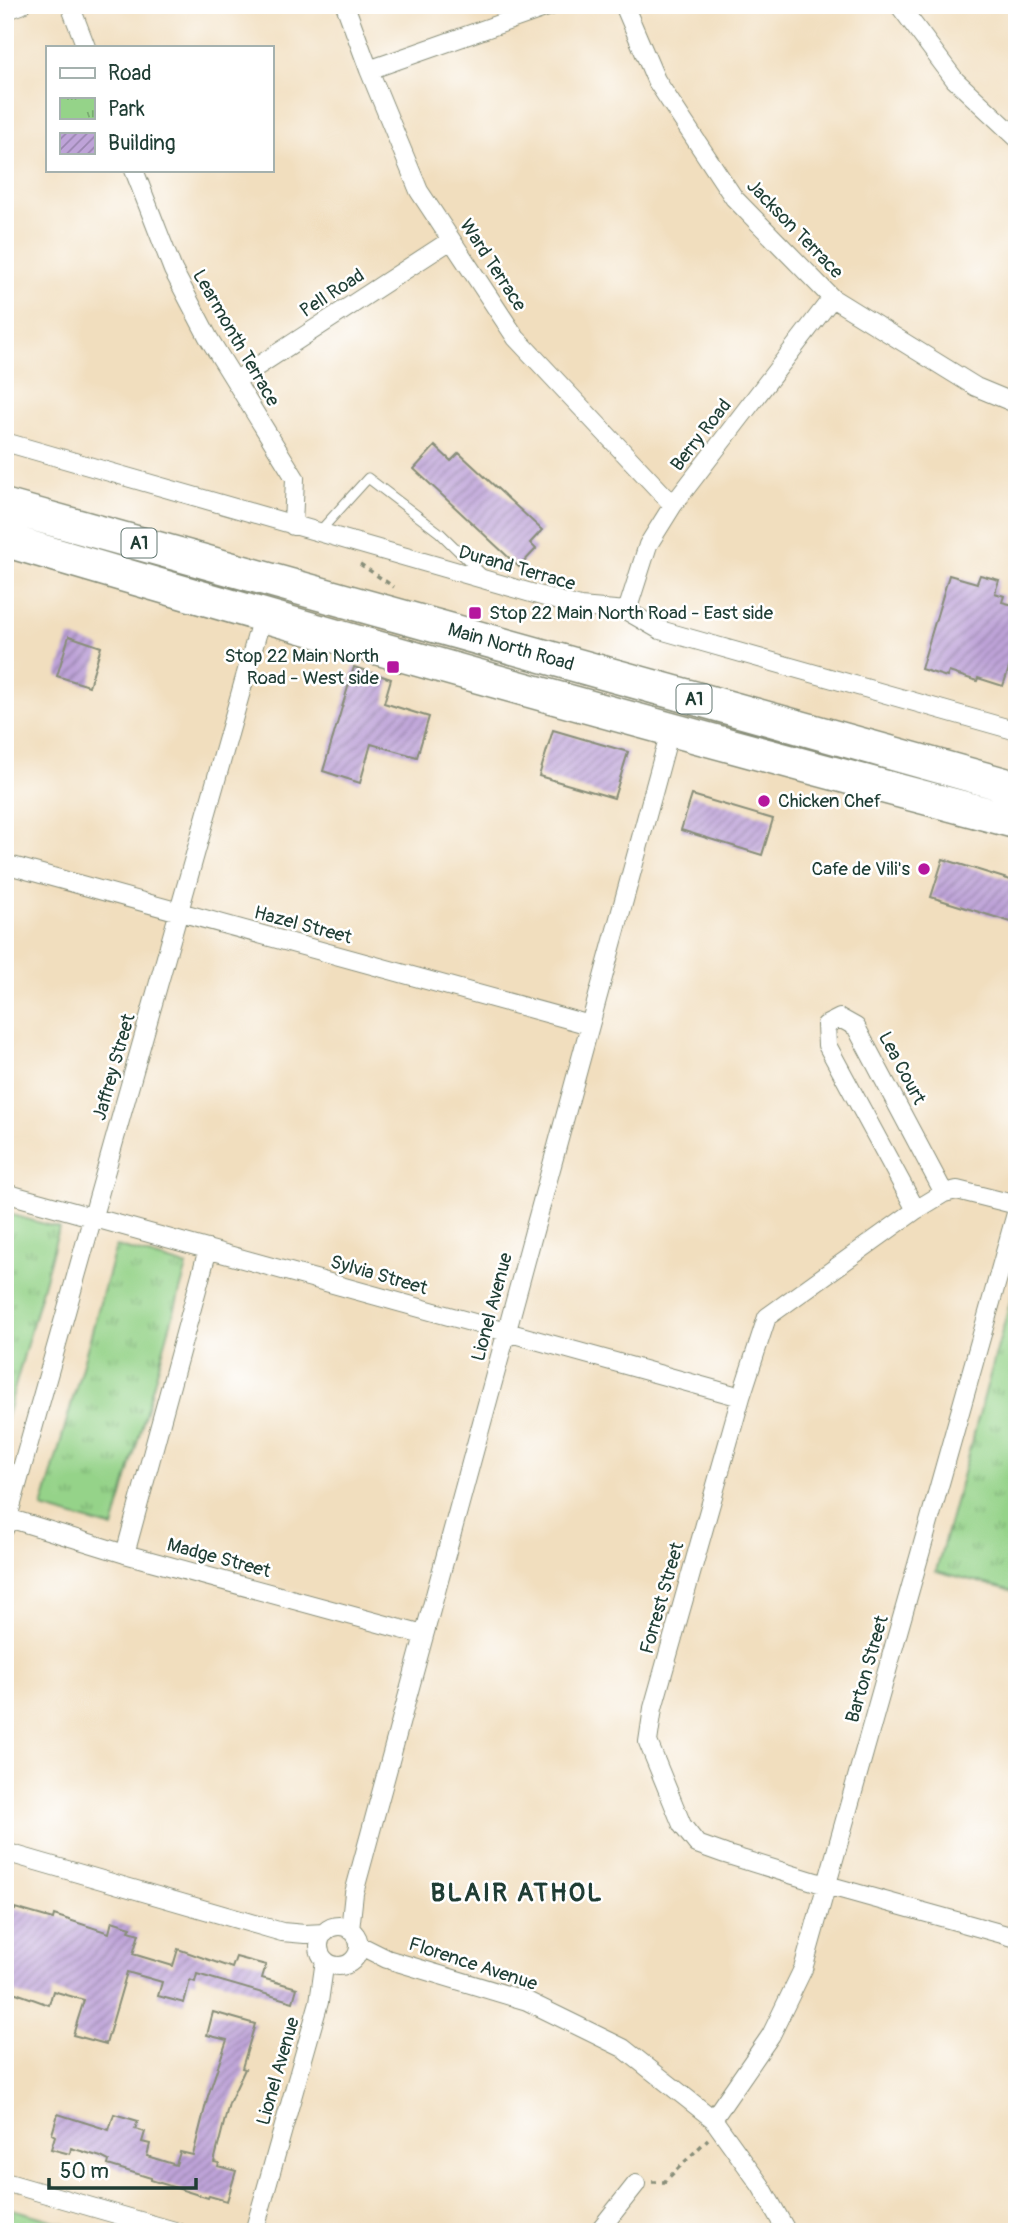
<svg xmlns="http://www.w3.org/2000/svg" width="1022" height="2237" font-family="Pangolin,sans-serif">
<defs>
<pattern id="park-tufts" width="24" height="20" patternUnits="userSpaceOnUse" patternTransform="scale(1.75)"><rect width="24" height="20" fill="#95d389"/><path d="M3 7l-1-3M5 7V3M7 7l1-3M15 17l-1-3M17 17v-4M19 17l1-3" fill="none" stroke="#79ac71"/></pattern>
<pattern id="building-hatch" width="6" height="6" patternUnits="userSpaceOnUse" patternTransform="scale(1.75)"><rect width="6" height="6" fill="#bea3d8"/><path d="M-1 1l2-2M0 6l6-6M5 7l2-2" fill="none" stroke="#9a86b0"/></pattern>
</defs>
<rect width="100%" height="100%" fill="#fff"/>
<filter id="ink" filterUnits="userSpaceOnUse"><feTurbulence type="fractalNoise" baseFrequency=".0143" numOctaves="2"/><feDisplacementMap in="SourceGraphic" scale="14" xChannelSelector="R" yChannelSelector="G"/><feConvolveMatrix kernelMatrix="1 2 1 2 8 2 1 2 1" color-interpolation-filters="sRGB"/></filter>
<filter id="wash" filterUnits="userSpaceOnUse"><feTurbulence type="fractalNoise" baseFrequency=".00686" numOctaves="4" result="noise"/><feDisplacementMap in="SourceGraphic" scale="28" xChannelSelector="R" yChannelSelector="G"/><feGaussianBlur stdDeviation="1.57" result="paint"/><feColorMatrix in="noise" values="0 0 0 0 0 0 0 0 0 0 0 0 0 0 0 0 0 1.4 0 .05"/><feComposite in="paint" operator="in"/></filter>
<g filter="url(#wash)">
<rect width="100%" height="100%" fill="#f1debe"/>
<path fill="url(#park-tufts)" stroke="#5a885e" stroke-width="2" d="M5 1213 59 1228 5 1423Z
M116 1246 187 1266 113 1528 42 1508Z
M1017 1277V1592L936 1571Z
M5 2207 93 2232H5Z"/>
<g id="blocks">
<path fill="url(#building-hatch)" d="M435 446 451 461 459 453 542 530 530 543 536 549 519 567 414 469Z
M949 575 977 583 980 575 999 580 995 593 1004 596 1002 602 1017 606V644L1003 686 978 678 977 681 949 672 947 677 921 669Z
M69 636 101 647 89 686 57 676Z
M354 667 391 679 384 703 429 717 417 757 371 744 360 783 323 771Z
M553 730 628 752 614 798 539 776Z
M692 795 773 819 762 855 681 830Z
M943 859 1017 882V904L1011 922 931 897Z
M5 1907 15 1910V1908L53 1919 54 1915 109 1933 112 1921 131 1927 129 1931 139 1934 133 1954 173 1966 178 1949 232 1968 236 1957 266 1965 262 1978 297 1988 293 2002 197 1974 195 1982 190 1980 184 2003 158 1996 162 1982 127 1972 106 2044 73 2035 84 2000 53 1991 49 2005 5 1989Z
M213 2012 255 2024 242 2068 245 2069 229 2103 214 2162 219 2163 218 2166 236 2171 227 2201 209 2196 208 2198 151 2180V2178L108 2165 109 2161 101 2157 71 2148 70 2154 51 2149 55 2136 52 2134 58 2114 109 2130 114 2114 138 2121 135 2129 145 2132 142 2142 150 2144 147 2156 176 2165 180 2152 193 2155 208 2096 227 2040 207 2035Z"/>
</g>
</g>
<g filter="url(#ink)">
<use href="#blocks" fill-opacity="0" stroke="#888e79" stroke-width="2"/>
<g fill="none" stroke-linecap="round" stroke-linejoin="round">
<g stroke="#888e79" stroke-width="11">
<path id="lane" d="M319 532 368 478 440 533 483 575"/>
</g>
<g stroke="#888e79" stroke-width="20">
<path id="street" d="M70 5 86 47
M345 5 369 70 419 191 516 338 673 505
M624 5 656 80 734 198 832 298 976 387 1017 404
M899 5 955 80 1017 138
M5 11 21 5
M369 70 553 5
M134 170 173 270 208 337 295 478 293 526
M235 381 451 240
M5 442 580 607 627 611 660 630 1017 731
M627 611 648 545 673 505 832 298
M5 864 590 1025
M5 1193 741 1397
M1017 1205 957 1190 944 1193 916 1210 767 1317 741 1397 653 1708 648 1742 682 1825 697 1844 725 1854 816 1882 1017 1938
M916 1210 827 1045 826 1025 840 1018 856 1027 944 1193
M5 1517 125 1554 423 1635
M5 1528 262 617
M125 1554 208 1249
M5 1852 282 1932 305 1934 325 1933
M319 1946a20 20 0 1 1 40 0a20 20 0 1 1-40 0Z
M350 1930 354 1893 670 731
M359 1945 387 1959 527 2001 623 2048 713 2119 761 2186 787 2232
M713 2119 771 2035 803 1969 1017 1210
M5 2182 178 2232
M254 2232 319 2002 325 1960
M598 2232 636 2184"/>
</g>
<g stroke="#888e79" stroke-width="36">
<path id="highway" d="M5 506 1017 788
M5 540C341 640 678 733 1017 822"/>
</g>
<path stroke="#888e79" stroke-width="3.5" stroke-dasharray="5 5" stroke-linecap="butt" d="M360 564 394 587
M652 2182H664L708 2139"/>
<use href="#lane" stroke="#fff" stroke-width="9"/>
<use href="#street" stroke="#fff" stroke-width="18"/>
<use href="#highway" stroke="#fff" stroke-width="33"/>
</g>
</g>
<g fill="#b5179e" stroke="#fff" stroke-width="2.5">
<rect x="468" y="606" width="14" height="14" rx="3.5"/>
<rect x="386" y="660" width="14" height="14" rx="3.5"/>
<circle cx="764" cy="801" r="7"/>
<circle cx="924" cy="869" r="7"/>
</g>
<g text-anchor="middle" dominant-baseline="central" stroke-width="5" stroke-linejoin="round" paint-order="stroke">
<g fill="#fff" stroke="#627771" stroke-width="2">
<rect x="121.5" y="528.5" width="35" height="29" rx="5"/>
<rect x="676.5" y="684.5" width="35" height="29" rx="5"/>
</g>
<g font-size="18" font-weight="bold" fill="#1f3d34">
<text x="139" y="543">A1</text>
<text x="694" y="699">A1</text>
</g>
<g font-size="19" fill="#1f3d34" stroke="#fff">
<text transform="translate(795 229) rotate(46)">Jackson Terrace</text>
<text transform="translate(493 265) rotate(57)">Ward Terrace</text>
<text transform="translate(332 293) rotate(-33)">Pell Road</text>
<text transform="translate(236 338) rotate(60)">Learmonth Terrace</text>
<text transform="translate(701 435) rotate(-52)">Berry Road</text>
<text transform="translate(517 568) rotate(16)">Durand Terrace</text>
<text transform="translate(511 647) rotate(16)">Main North Road</text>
<text transform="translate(303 925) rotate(15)">Hazel Street</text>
<text transform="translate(114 1067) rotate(-74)">Jaffrey Street</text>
<text transform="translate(902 1068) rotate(62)">Lea Court</text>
<text transform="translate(379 1275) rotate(16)">Sylvia Street</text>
<text transform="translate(492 1307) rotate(-75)">Lionel Avenue</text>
<text transform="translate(219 1558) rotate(15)">Madge Street</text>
<text transform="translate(662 1598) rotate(-74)">Forrest Street</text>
<text transform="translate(867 1669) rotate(-74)">Barton Street</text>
<text transform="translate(473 1964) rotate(18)">Florence Avenue</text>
<text transform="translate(278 2071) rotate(-74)">Lionel Avenue</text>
</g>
<g font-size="19" fill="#1f3d34" stroke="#fff" text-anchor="start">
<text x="489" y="613">Stop 22 Main North Road - East side</text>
<text x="379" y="656" text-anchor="end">Stop 22 Main North<tspan x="379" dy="22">Road - West side</tspan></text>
<text x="778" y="801">Chicken Chef</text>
<text x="910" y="869" text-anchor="end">Cafe de Vili's</text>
</g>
<g font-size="26" font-weight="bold" letter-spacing="2" fill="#1f3d34" stroke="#fff">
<text x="517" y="1893">BLAIR ATHOL</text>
</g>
</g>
<rect width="1022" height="2237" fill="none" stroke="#fff" stroke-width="28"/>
<rect x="46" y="46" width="228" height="126" fill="#ffffff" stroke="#a5b1ae" stroke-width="2"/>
<rect x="60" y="68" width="35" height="10" fill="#ffffff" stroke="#a5b1ae" stroke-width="2"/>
<text x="108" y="80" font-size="21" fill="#1f3d34">Road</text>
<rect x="60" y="98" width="35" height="21" fill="url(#park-tufts)" stroke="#a5b1ae" stroke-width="2"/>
<text x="108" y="116" font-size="21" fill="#1f3d34">Park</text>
<rect x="60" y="133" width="35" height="21" fill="url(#building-hatch)" stroke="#a5b1ae" stroke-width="2"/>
<text x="108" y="150" font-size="21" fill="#1f3d34">Building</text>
<path d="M49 2178v10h147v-10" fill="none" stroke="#1f3d34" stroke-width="3.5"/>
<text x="60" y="2178" font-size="21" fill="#1f3d34" stroke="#ffffff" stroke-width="5" paint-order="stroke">50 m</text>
</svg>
